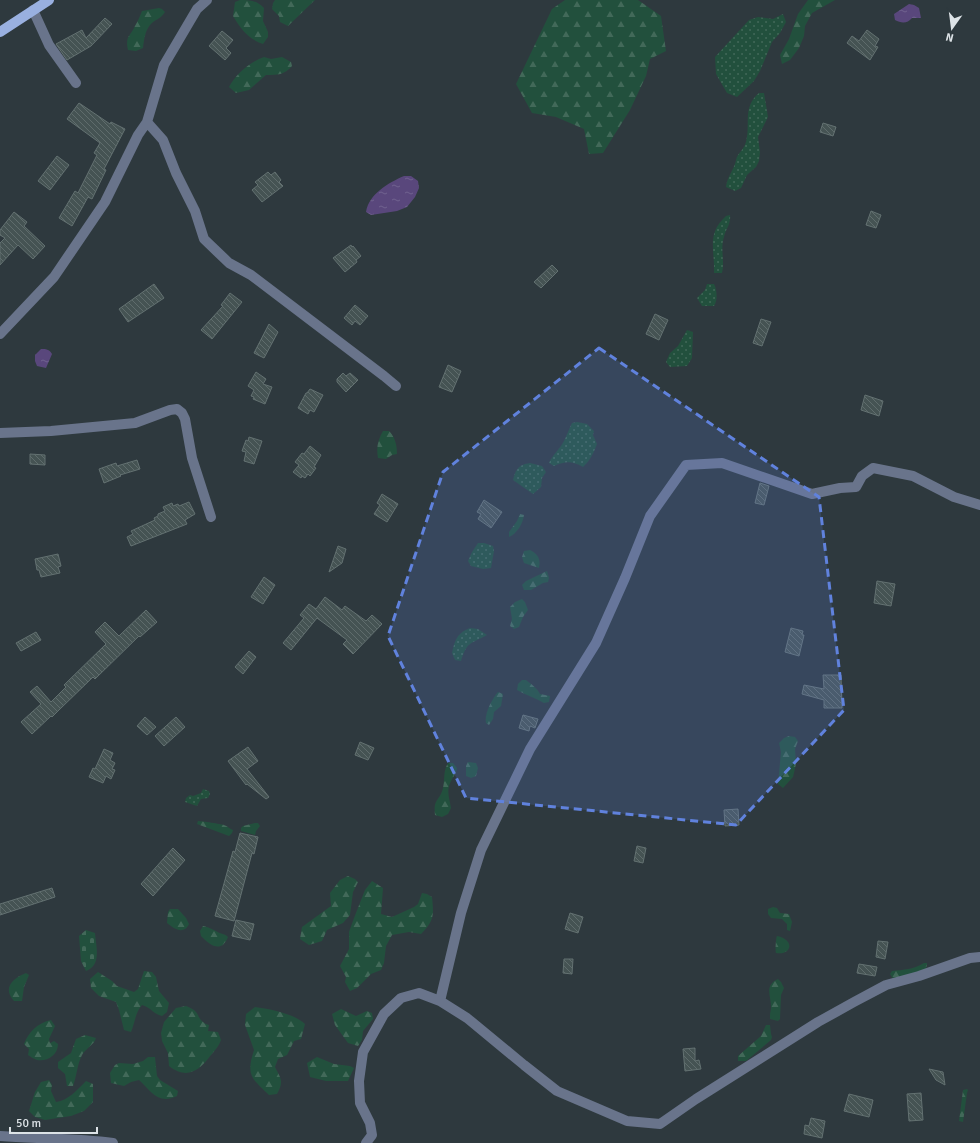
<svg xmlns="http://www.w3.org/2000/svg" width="980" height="1143" font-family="Signika,sans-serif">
<defs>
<pattern id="grass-dots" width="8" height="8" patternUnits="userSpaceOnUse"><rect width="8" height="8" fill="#22503d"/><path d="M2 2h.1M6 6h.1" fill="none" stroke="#426959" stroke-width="1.8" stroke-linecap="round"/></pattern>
<pattern id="forest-firs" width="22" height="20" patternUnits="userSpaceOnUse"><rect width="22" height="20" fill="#22503d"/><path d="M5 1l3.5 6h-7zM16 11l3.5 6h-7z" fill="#426959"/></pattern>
<pattern id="cemetery-stones" width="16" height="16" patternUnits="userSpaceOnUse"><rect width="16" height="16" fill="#22503d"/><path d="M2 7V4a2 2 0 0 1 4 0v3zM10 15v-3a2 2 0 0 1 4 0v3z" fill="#426959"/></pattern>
<pattern id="water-ripples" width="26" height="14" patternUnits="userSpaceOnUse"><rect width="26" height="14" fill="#59477c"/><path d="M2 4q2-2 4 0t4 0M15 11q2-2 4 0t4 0" fill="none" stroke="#70618f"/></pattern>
<pattern id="building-back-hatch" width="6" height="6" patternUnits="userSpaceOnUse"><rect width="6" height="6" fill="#455353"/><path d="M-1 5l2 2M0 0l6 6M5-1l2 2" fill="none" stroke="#5f6c6c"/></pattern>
</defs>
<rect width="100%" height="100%" fill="#2e393e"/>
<path fill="url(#grass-dots)" d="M783 14 786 22 780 33 772 42 760 71 754 81 737 97 727 93 716 74 715 57 749 20 758 17 773 19Z
M759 93H764L768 117 758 137 760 152 759 161 756 167 747 175 741 188 735 191 726 187C727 178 732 172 735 164 736 161 736 158 738 155 740 152 743 149 745 145 752 126 741 108 759 93Z
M730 215C731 225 726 228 724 237 720 249 725 261 722 273H714C715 250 706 234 726 216Z
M707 284H714C717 290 718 300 714 306H702L697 298 705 290Z
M687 330 693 332 692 358 687 366 670 367 666 362 670 353 678 346Z
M577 422 587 424 594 431 593 435 597 444C594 452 590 461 583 467 572 461 566 461 554 466L549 463C553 454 560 449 564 441 567 435 569 429 572 423Z
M530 463 542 466 546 472 542 478 541 487 533 494 513 480C516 469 518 465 530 463Z
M478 543H484L493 546 494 551 491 568 483 569 471 566 468 561 472 552Z
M470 628 478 629 487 635C471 644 467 641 461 661L455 660 452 653C455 640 457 633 470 628Z
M203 789 209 791 210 794 208 798 201 799 197 806 185 802 186 798 190 795 193 796 201 793Z"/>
<path fill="url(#forest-firs)" d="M240 0C250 0 256 0 264 8L263 21 268 32V37L263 44C248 39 241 29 233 16L235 2Z
M275 0H315L288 26 280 22 279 16 272 9 273 3Z
M565 0H638L661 16 666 51 650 59 646 76 630 110 603 153 589 154 584 129 556 117 532 113 516 84 552 9Z
M808 0H835L812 13 805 26 804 36 799 48 790 60 782 64 780 55 789 39 798 14Z
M159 8 162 9 165 12C160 20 155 19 150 25 145 31 144 40 143 48L136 51 128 50C125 36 130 37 135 26 138 21 140 16 142 11Z
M264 57 271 59 282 57 291 62 292 66C284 75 278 75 266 75L249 90 236 93 229 87C236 74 250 62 264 57Z
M383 431H389C395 437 397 445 397 454L392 455 386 459 378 458C376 447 378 440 383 431Z
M520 514 524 515C523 523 517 534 509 537V532L517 521Z
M530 550C538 554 541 559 539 568L524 563 522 557 524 551Z
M547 571 549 578 548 582 543 583 531 590H524L522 585 526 581Z
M522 599 525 602 528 610 523 617 519 627 514 629 510 626 512 619 510 607 515 602Z
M522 680H526C531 684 537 688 540 694L550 696 549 702 544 703C535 698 526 695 517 690L518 684Z
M498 692 503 694 501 706 494 712 493 719 489 725 486 723C484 714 492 699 498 692Z
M789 736 795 737 798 741 795 749 796 764 793 777 783 788 778 784 781 752 779 743 784 738Z
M468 762 476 763 478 768 476 776 471 778 466 776V766Z
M448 763H453L457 768C456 775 451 779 449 786 447 793 450 801 451 808L448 814 442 817 435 815C433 798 440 801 443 788 445 779 443 771 448 763Z
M198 821C202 821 221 824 224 825 227 826 230 829 233 830L232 833 229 836 197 824Z
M255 823H258L260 826 256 831 255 835 241 831V828L243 826Z
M348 876 355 879 358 882 353 892 350 915 343 923 327 930 322 941 309 945 300 939 302 927 331 906 330 893 340 880Z
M372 881 383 888 381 914 392 917 414 907 418 904 422 893 427 894 432 897C434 916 434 921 421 934L409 932 392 935 386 946 384 963 381 970 371 974 357 988 350 991 345 982 346 977 340 966 349 949V932L354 918 365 890Z
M773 907 777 908 780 913 789 914 792 922 790 931 787 930V924L782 919 771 918 768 914V909Z
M170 909H178L186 918 189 924C184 935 174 929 167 923L168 912Z
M203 926C209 927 211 929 216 931 220 934 224 933 228 937 221 954 210 945 201 936L200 931Z
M777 936C796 940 791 956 776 953 775 951 776 937 777 936Z
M924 963H927V965L925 971 893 979 890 974 892 971C904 970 914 969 924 963Z
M144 971 152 972 156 977 159 991 169 1003 167 1012 162 1016C153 1014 152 1008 142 1005 135 1013 135 1023 131 1032L124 1030 119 1010 116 1002 99 996 91 988 90 979 98 972 112 981 117 986 134 992 138 989Z
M26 973 29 975 24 987 22 1001H14C2 988 13 978 26 973Z
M778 979 781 982 784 988 781 995 780 1019 778 1021 770 1019C770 1015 770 1013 771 1009 772 997 763 986 778 979Z
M186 1006C200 1011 196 1016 203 1022 205 1024 207 1024 209 1025L208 1031 218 1032 221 1040C219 1046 215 1050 211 1055 199 1071 187 1080 169 1066L168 1053 162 1041 161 1033 164 1022 176 1008Z
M255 1007C270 1009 295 1014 305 1024L301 1039 294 1041 287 1055 278 1059 275 1067C281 1079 284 1081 277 1094L269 1095C251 1078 246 1075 254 1050L245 1025 246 1014Z
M341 1009 356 1016 367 1011 372 1013 373 1019 363 1031 362 1040 358 1046 348 1043 335 1025 332 1014Z
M51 1020 55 1026 49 1039 50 1043 54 1041 58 1044C58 1055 47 1062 37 1060 34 1059 31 1057 28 1055L29 1049 24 1044C29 1031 38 1023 51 1020Z
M766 1025H770L771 1034 772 1037 771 1040 746 1061H738V1056L761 1036Z
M85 1035 96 1038C94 1045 86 1048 82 1055 77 1065 77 1075 73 1086H67L65 1074 58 1068V1062L71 1053 76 1039Z
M148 1057H155L157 1076 160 1080 178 1091 177 1096C158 1105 151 1091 139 1080L131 1082 124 1086 111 1083 110 1073 115 1065 119 1063 133 1064 143 1061Z
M317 1057 334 1064 350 1066 354 1068 348 1081H326L310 1077 307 1063Z
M49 1080 52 1085 51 1091 56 1102C69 1100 77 1090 86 1081L93 1084V1102L84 1111 71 1116 45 1120 35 1117 29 1111 35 1092 41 1082Z
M967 1089 968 1090 967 1093 963 1122 959 1121 963 1090Z"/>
<path fill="url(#cemetery-stones)" d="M86 930 95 933C96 947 102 965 86 971L81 961 79 936Z"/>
<path fill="url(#water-ripples)" d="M909 4 914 5 919 8 921 18H912C907 24 901 23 895 20L894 14Z
M404 176H411L418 181 419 188 415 197 407 207 397 211 371 215 366 212C369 194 388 183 404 176Z
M41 349C46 349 49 349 52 354L46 368 37 366 35 361V355Z"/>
<path fill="url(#building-back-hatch)" stroke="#637171" d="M105 18 112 24 91 46 67 60 56 44 82 30 86 38Z
M867 30 879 39 875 46 878 47 870 60 847 43 852 36 859 41Z
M222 31 233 40 226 48 231 53 225 60 209 46Z
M79 103 110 124 111 122 125 129 104 169 106 170 92 199 88 197 72 226 59 218 75 191 78 193 97 155 94 153 100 143 67 119Z
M823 123 836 127 833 136 820 132Z
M57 156 69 165 50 190 38 181Z
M268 172 271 175 275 172 281 180 279 182 283 186 262 202 252 190 258 185 255 182Z
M871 211 881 215 876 228 866 225Z
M14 212 27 222 24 226 45 246 33 259 18 245 0 265V243L5 238 0 235V230Z
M351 245 352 247 353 246 361 256 356 260 357 262 345 272 333 258Z
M552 265 558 271 541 288 534 282Z
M154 284 164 298 128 322 119 309Z
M230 293 242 302 212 339 201 330 223 306 221 305Z
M355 305 368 316 360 325 355 321 352 325 344 318Z
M655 314 668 320 659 340 646 334Z
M761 319 771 322 762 346 753 343Z
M269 324 278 332 264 358 254 353Z
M448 365 461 371 452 392 439 387Z
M256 372 266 379 263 384 272 387 265 404 253 399 254 397 251 396 254 390 248 386Z
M343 373 346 376 350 373 358 380 346 392 337 382V379Z
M310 389 323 395 314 412 310 410 308 414 298 408 306 393H307Z
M865 395 883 401 879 416 861 410Z
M249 437 262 441 254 464 244 461 246 452 242 451 246 440 248 441Z
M310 446 321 455 314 467 316 468 310 476 308 474 305 478 302 476 301 478 293 472 299 465 295 462 302 453 304 454Z
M30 454 45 455V465L30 464Z
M137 460 140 469 120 475 121 476 104 483 99 469 116 463 117 466Z
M760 483 769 486 764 505 755 503Z
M382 494 398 504 387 522 374 514 380 505 377 503Z
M484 500 502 512 491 528 478 519 481 514 477 512Z
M189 502 195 514 185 520 187 524 131 546 127 537 133 534 131 531 155 520 154 518 158 516V514L165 511 163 507 172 503 173 506 178 504 179 506Z
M338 546 346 549 342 563 329 572Z
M58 554 61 566 58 567 60 573 41 577 39 570H37L35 559Z
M264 577 275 585 263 604 251 597Z
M877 581 895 584 891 606 874 603Z
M325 597 342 610 345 606 366 621 372 615 382 624 353 654 343 644 347 640 317 618 291 650 283 643 304 618 300 615 309 604 316 609Z
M146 610 157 622 140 637 139 636 95 679 93 677 59 710 52 717 51 716 32 734 21 722 41 704 30 692 37 686 51 702 66 687 64 685 106 644 95 632 105 622 119 636Z
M791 628 803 631 802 635H804L799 656 785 652Z
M36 632 41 640 21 651 16 643Z
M249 651 256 657 243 674 235 667Z
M823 675H841L842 708H824V700L802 694 804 685 824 689Z
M523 715 538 719 535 728 530 726 529 731 519 728Z
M145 717 156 727 147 735 137 726Z
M176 717 185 727 164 746 155 736Z
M360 742 374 748 368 760 355 755Z
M248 747 258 761 247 769 269 797 266 799 247 784 246 785 228 761Z
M104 749 113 753 110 760 115 763 112 769 115 770 111 779 106 776 103 783 89 777 93 768 95 769Z
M738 809 739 825 725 826 724 810Z
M240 833 258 837 254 854 252 853 234 921 215 916 233 851 235 852Z
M637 846 646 848 643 863 634 861Z
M173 848 185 860 153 896 141 884Z
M52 888 55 897 0 915V904Z
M570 913 583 917 578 933 565 929Z
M236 920 254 924 250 940 232 936Z
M878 941 888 942 885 959 876 957Z
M564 959H573L572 974 563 973Z
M859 964 877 967 875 976 857 973Z
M695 1048V1061L699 1060 701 1069 685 1071 683 1049Z
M929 1069 943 1072 945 1085 936 1080Z
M921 1093 923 1120 909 1121 907 1094Z
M849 1094 873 1100 869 1117 844 1111Z
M811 1118 825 1121 822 1138 804 1134 805 1125 809 1126Z"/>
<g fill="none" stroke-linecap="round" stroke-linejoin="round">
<path stroke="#69748b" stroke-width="10" d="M33 10 49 45 76 83
M147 122 163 140 176 173 195 211 204 239 229 263 251 275 384 376 396 386
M0 334 54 277 105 202 138 135 147 122 164 65 197 9 207 0
M0 433 51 431 135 423 170 410 177 409 182 413 185 419 192 458 211 517
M440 1001 461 913 481 850 530 749 596 643 625 578 650 516 686 465 722 463 812 494 840 488 856 487 862 476 873 468 913 476 954 497 980 505
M0 1136C38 1139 76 1138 113 1143
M366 1143 372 1135 370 1123 360 1103 359 1081 363 1052 384 1014 401 998 419 993 440 1001 467 1018 524 1065 557 1091 627 1121 660 1124 696 1099 818 1022 854 1002 886 985 919 976 970 958 980 957"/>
<path stroke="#99b0e0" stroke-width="10" d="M0 32 49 0"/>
</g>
<path fill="#6082dd" fill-opacity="0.2" stroke="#6082dd" stroke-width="3" stroke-dasharray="8 5" stroke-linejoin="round" d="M599 348 819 497 844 710 736 825 466 798 388 636 443 472Z"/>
<g transform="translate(952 28) rotate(194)" stroke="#2e393e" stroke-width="3" paint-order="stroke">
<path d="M0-3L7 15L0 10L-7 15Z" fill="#dde3e7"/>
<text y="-6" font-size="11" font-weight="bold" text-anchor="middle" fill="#dde3e7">N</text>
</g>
<path d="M10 1127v6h87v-6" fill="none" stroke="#dde3e7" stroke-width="2"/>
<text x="16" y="1127" font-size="12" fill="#dde3e7" stroke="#2e393e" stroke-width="3" paint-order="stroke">50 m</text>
</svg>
